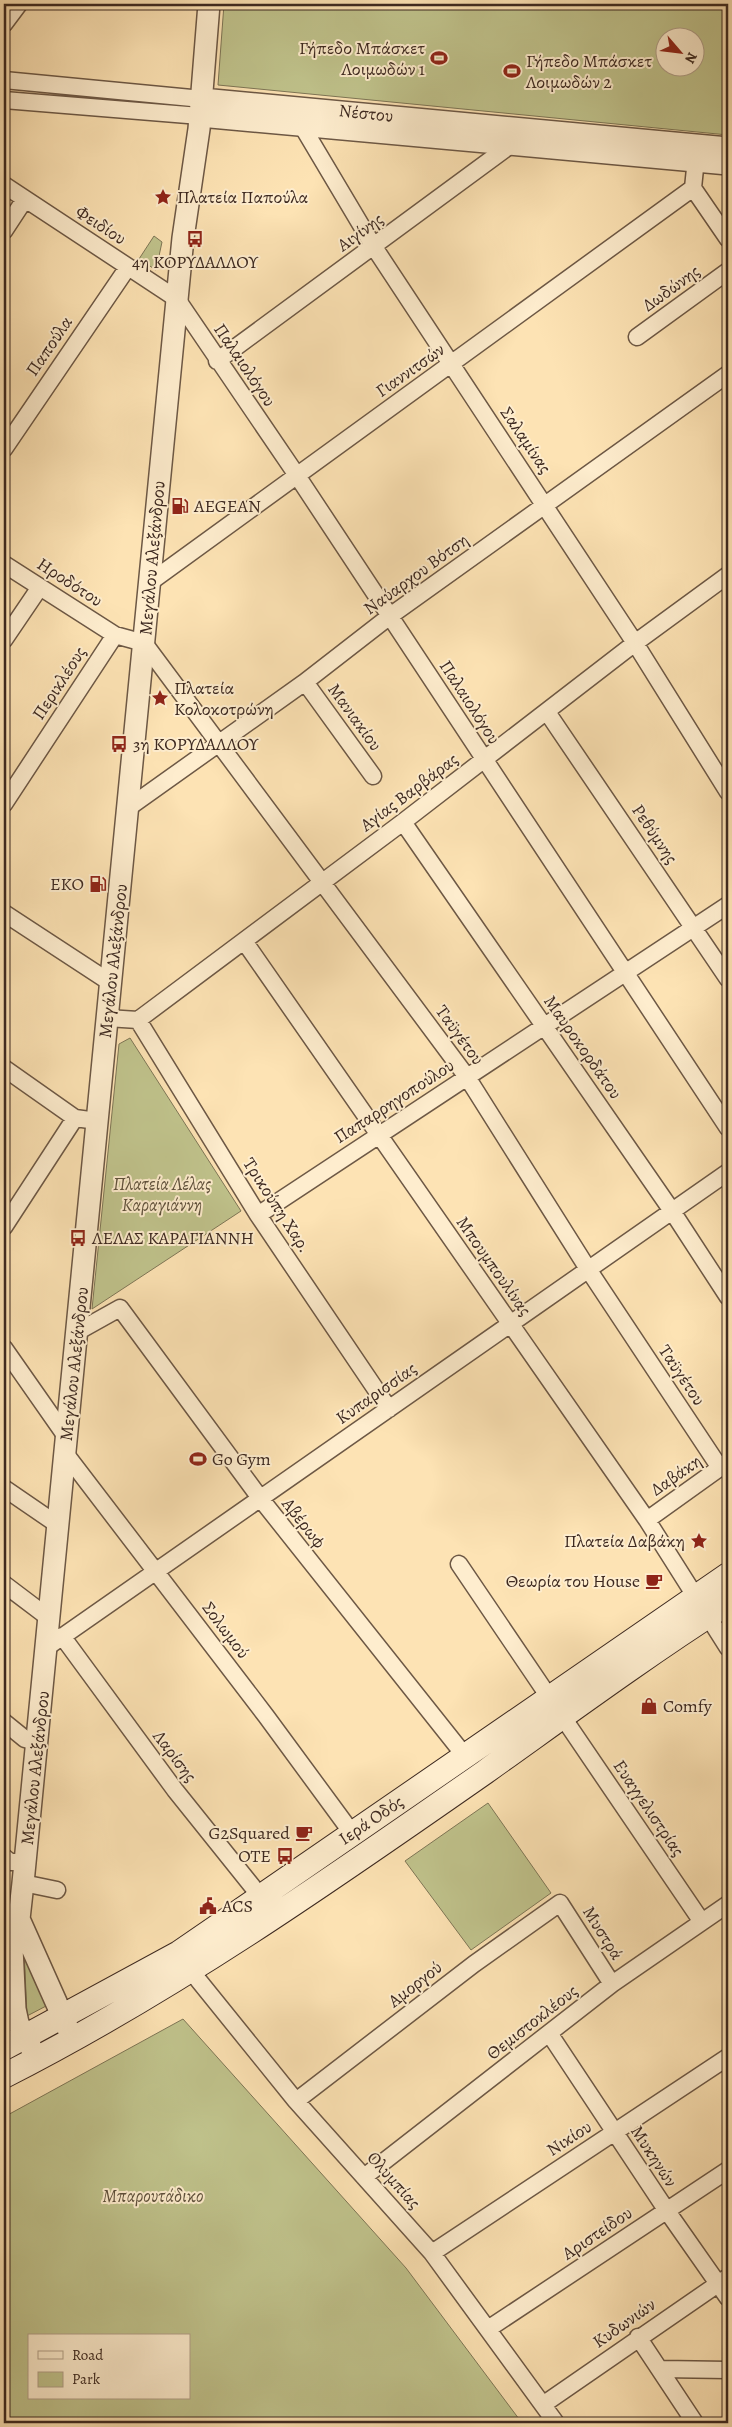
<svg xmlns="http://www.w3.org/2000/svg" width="732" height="2427" font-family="Alegreya,serif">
<rect width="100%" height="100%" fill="#fde3b4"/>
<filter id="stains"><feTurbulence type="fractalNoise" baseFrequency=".004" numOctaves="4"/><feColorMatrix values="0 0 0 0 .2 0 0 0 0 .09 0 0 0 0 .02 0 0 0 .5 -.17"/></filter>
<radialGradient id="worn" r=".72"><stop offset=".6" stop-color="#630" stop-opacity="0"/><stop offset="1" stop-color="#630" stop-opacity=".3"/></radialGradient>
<path fill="#c0c38c" stroke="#7e7656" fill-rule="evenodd" d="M224 4H728V135L218 85ZM664 38H694V68H664Z
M154 236 162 242 156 270 139 259Z
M130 1038 241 1211 92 1309 119 1044Z
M488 1803 551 1893 471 1950 405 1861Z
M24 1949 48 2005 27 2016Z
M183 2019 406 2268 522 2423H4V2117ZM29 2336H189V2398H29Z"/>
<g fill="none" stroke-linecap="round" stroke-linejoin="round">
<g stroke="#6d5845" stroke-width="19">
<path id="minor" d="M4 24 19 4
M4 80 202 99
M4 100 200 116
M303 116 302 126 374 247 635 643 728 792
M697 149 693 188 728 239
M4 185 177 299 296 474 728 1128
M4 231 25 199
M637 337 728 271
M217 361 512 144 513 140
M4 449 128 267
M4 564 115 635 144 643 467 1077 588 1269 720 1468
M149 583 693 188
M4 640 40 587
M305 682 373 776
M547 712 728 979
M4 804 115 635
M128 808 305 682 390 616 728 374
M403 822 672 1211 728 1297
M4 913 111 983
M244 941 647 1520 728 1648
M107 1018 138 1020 403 822 635 643 728 575
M138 1020 258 1215 389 1409
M4 1068 75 1118
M258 1215 728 905
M4 1227 75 1118 97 1121
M77 1332 120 1308 260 1498 465 1756
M4 1348 67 1438
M65 1453 266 1716 352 1833
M4 1488 58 1525
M647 1520 728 1462
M459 1564 549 1697
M4 1584 49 1618
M62 1636 175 1790 260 1896
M46 1648 728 1172
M562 1716 702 1922
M4 1722 25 1739 37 1742
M4 1857 10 1862H25
M23 1883 57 1890
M191 1971 296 2101 432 2253 556 2423
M549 2033 667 2211 728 2298
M296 2101 474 1964 560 1903 612 1984
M364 2177 612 1984 728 1904
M432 2253 728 2057
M488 2329 728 2170
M638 2337 695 2423
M661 2369 728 2370
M544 2404 728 2277"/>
</g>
<g stroke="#6d5845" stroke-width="24">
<path id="tertiary" d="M202 99 728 148
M200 116 728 164
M19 1919 69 2031
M37 2059 18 2023 15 2009 12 1948 19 1919 23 1883 183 238 199 129 209 4"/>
</g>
<g stroke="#3d2920" stroke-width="26">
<path id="secondary" d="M4 2048 179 1953 728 1575
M4 2076C173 1990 329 1881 485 1772 565 1715 645 1656 728 1603"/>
</g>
<use href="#minor" stroke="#feedce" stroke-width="16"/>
<use href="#tertiary" stroke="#feedce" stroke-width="21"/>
<use href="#secondary" stroke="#feedce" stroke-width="24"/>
</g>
<defs>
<g id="stadium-bare" transform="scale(1.35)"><path d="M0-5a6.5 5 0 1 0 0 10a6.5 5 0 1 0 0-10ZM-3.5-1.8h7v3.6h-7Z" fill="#8f2418" stroke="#feedce" stroke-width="2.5" paint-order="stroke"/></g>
<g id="sight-bare" transform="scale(1.35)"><path d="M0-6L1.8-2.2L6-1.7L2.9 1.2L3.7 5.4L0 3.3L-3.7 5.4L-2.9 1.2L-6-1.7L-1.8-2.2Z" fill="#8f2418" stroke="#feedce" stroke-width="2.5" paint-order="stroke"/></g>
<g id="bus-bare" transform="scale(1.35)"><path d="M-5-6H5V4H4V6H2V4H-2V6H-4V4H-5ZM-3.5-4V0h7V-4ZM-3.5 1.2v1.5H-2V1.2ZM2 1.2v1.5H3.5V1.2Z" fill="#8f2418" stroke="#feedce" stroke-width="2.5" paint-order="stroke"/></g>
<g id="fuel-bare" transform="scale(1.35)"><path d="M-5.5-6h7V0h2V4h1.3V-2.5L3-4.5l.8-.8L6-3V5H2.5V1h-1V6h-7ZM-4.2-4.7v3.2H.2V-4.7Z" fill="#8f2418" stroke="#feedce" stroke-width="2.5" paint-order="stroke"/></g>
<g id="cafe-bare" transform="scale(1.35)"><path d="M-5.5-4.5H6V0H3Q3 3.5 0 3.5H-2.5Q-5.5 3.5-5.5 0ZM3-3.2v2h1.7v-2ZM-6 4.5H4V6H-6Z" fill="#8f2418" stroke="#feedce" stroke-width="2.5" paint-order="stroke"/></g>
<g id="shop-bare" transform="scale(1.35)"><path d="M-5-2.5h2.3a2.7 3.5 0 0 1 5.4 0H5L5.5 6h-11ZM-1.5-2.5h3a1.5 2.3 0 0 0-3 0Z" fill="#8f2418" stroke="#feedce" stroke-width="2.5" paint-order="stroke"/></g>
<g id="civic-bare" transform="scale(1.35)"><path d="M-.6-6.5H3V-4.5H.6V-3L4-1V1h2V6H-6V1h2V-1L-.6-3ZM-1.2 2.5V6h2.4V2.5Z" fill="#8f2418" stroke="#feedce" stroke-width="2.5" paint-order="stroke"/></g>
</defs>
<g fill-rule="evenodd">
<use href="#stadium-bare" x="439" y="58"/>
<use href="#stadium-bare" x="512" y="71"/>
<use href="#sight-bare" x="163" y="197"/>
<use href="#bus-bare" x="195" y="239"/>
<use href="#fuel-bare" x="180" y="506"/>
<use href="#sight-bare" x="160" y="698"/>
<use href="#bus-bare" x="119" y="744"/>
<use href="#fuel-bare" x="98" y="884"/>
<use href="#bus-bare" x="78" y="1238"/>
<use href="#stadium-bare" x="198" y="1459"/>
<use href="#sight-bare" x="699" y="1541"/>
<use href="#cafe-bare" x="654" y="1581"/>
<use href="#shop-bare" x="649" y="1706"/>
<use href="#cafe-bare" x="304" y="1833"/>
<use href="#bus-bare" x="285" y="1856"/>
<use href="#civic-bare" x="208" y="1906"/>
</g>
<g text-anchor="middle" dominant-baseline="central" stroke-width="4" stroke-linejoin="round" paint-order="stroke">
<g font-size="18" fill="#3d2920" stroke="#feedce" text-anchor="start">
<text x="425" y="48" text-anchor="end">Γήπεδο Μπάσκετ<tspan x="425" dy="21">Λοιμωδών 1</tspan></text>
<text x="526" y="61">Γήπεδο Μπάσκετ<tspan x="526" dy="21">Λοιμωδών 2</tspan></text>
<text x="177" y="197">Πλατεία Παπούλα</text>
<text x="195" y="262" text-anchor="middle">4η ΚΟΡΥΔΑΛΛΟΥ</text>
<text x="194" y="506">AEGEAN</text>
<text x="174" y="688">Πλατεία<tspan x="174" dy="21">Κολοκοτρώνη</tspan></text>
<text x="133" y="744">3η ΚΟΡΥΔΑΛΛΟΥ</text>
<text x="84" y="884" text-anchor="end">EKO</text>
<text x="92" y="1238">ΛΕΛΑΣ ΚΑΡΑΓΙΑΝΝΗ</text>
<text x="212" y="1459">Go Gym</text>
<text x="685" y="1541" text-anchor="end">Πλατεία Δαβάκη</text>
<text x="640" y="1581" text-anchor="end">Θεωρία του House</text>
<text x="663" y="1706">Comfy</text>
<text x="290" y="1833" text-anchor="end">G2Squared</text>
<text x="271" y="1856" text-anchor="end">ΟΤΕ</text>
<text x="222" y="1906">ACS</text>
</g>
<g font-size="18" fill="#3d2920" stroke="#feedce">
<text transform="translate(366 113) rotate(6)">Νέστου</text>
<text transform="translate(101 225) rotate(33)">Φειδίου</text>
<text transform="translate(360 232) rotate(-36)">Αιγίνης</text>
<text transform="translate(671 288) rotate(-36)">Δωδώνης</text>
<text transform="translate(49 346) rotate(-56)">Παπούλα</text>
<text transform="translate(245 365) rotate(56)">Παλαιολόγου</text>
<text transform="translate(410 370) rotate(-35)">Γιαννιτσών</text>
<text transform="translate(526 440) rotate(56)">Σαλαμίνας</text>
<text transform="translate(152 558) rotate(-85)">Μεγάλου Αλεξάνδρου</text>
<text transform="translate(416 574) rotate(-36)">Ναύαρχου Βότση</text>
<text transform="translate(70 582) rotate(33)">Ηροδότου</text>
<text transform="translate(59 683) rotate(-57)">Περικλέους</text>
<text transform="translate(470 702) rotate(57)">Παλαιολόγου</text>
<text transform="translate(355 717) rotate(54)">Μανιακίου</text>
<text transform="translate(409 792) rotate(-37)">Αγίας Βαρβάρας</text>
<text transform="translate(655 834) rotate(56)">Ρεθύμνης</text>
<text transform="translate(113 961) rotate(-84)">Μεγάλου Αλεξάνδρου</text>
<text transform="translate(460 1035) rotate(54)">Ταϋγέτου</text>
<text transform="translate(583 1047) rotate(55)">Μαυροκορδάτου</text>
<text transform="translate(394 1101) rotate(-33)">Παπαρρηγοπούλου</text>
<text transform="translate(277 1205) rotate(57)">Τρικούπη Χαρ.</text>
<text transform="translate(494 1266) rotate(55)">Μπουμπουλίνας</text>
<text transform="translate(74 1364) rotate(-84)">Μεγάλου Αλεξάνδρου</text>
<text transform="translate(682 1375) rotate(56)">Ταϋγέτου</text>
<text transform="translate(376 1393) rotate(-35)">Κυπαρισσίας</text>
<text transform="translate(676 1475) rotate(-35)">Δαβάκη</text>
<text transform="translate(304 1523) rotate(52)">Αβέρωφ</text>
<text transform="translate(226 1630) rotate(53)">Σολωμού</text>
<text transform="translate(175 1756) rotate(53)">Λαρίσης</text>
<text transform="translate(35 1768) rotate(-84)">Μεγάλου Αλεξάνδρου</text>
<text transform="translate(649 1808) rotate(56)">Ευαγγελιστρίας</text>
<text transform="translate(371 1820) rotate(-34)">Ιερά Οδός</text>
<text transform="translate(603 1933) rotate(58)">Μυστρά</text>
<text transform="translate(415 1984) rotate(-38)">Αμοργού</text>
<text transform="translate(532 2022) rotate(-38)">Θεμιστοκλέους</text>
<text transform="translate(569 2138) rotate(-33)">Νικίου</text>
<text transform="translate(654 2156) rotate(57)">Μυκηνών</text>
<text transform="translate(394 2180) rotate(48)">Ολυμπίας</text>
<text transform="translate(597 2233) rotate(-34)">Αριστείδου</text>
<text transform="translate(624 2323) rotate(-35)">Κυδωνιών</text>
</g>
<g font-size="18" font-style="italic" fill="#5e503b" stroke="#feedce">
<text x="162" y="1184">Πλατεία Λέλας<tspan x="162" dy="21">Καραγιάννη</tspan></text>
<text x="153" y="2196">Μπαρουτάδικο</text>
</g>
</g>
<rect width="732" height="2427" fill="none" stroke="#fde3b4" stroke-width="20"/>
<rect x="5" y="5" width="722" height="2417" fill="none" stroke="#3d2920" stroke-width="2.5"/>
<rect x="10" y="10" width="712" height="2407" fill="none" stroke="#3d2920"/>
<rect x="28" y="2334" width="162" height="65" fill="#feedce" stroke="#b19f88"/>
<rect x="38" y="2351" width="25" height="8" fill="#feedce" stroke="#b19f88"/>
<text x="72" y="2360" font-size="15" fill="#3d2920">Road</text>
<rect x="38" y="2372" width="25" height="15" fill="#c0c38c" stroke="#b19f88"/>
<text x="72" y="2384" font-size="15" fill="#3d2920">Park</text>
<g transform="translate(680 52) rotate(118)"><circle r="24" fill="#feedce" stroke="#b19f88"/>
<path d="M0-4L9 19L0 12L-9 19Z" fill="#8f2418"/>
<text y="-8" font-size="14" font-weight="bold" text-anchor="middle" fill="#3d2920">N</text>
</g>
<rect width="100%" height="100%" filter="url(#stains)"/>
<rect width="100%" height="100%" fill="url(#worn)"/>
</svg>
